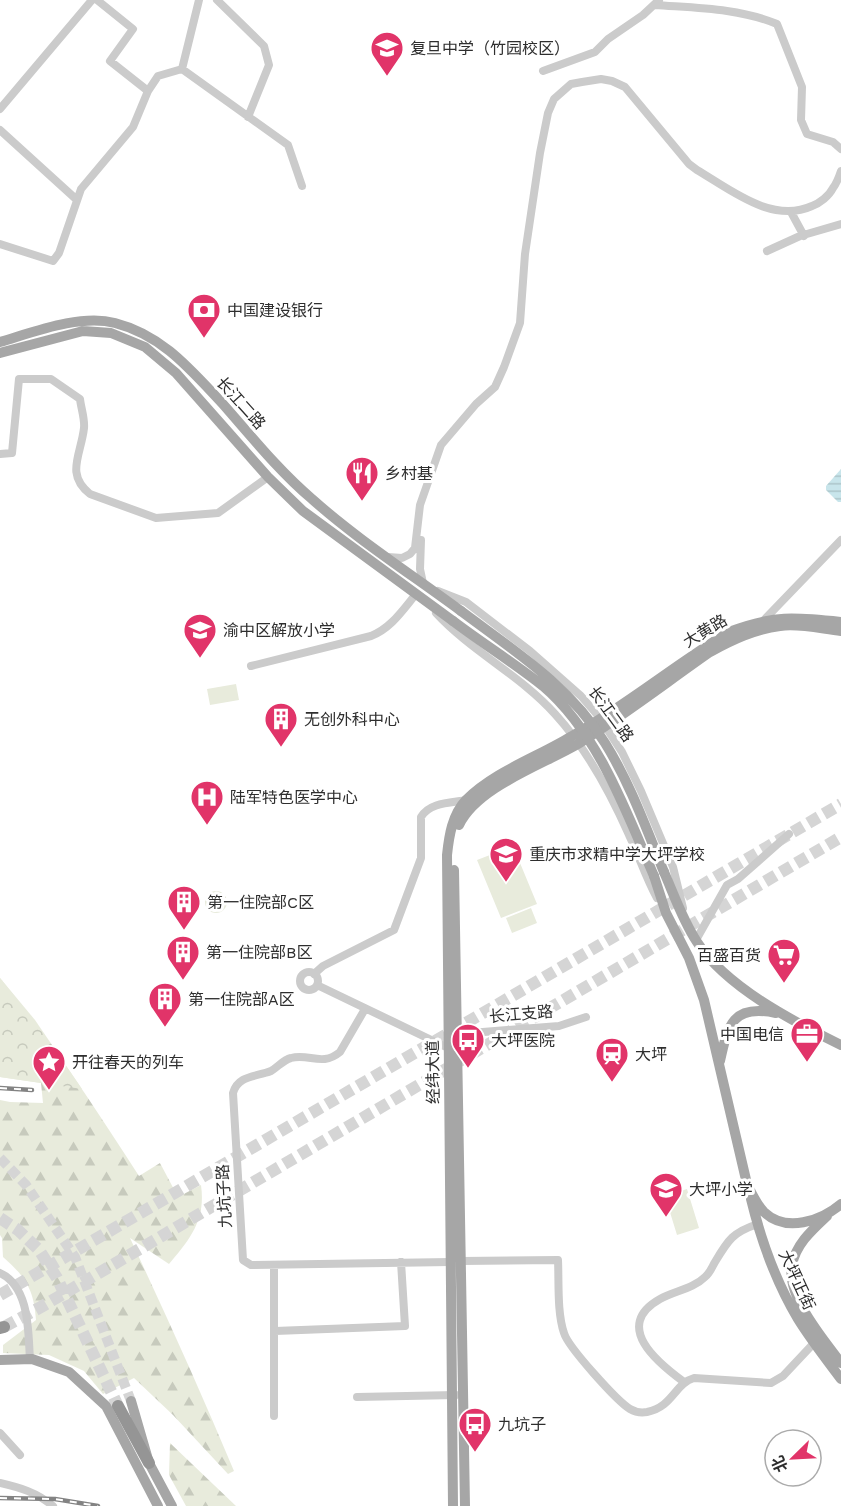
<svg xmlns="http://www.w3.org/2000/svg" width="841" height="1506" font-family="'Work Sans','Noto Sans SC',sans-serif">
<defs>
<pattern id="forest-firs" width="22" height="20" patternUnits="userSpaceOnUse" patternTransform="scale(1.5)"><rect width="22" height="20" fill="#e8ebdc"/><path d="M5 1l3.5 6h-7zM16 11l3.5 6h-7z" fill="#c7cabd"/></pattern>
<pattern id="park-crowns" width="20" height="18" patternUnits="userSpaceOnUse" patternTransform="scale(1.5)"><rect width="20" height="18" fill="#e8ebdc"/><path d="M2 6a3 3 0 1 1 6 0M12 15a3 3 0 1 1 6 0" fill="none" stroke="#c7cabd"/></pattern>
<pattern id="water-rules" width="6" height="5" patternUnits="userSpaceOnUse" patternTransform="scale(1.5)"><rect width="6" height="5" fill="#c8e5eb"/><path d="M0 2.5h6" fill="none" stroke="#acc5ca"/></pattern>
</defs>
<rect width="100%" height="100%" fill="#fff"/>
<path fill="#e8ebdc" d="M236 684 239 700 210 705 207 689Z
M513 846 537 904 501 918 477 860Z
M205 902a11 11 0 1 1 22 0a11 11 0 1 1-22 0Z
M531 908 537 923 512 933 506 918Z
M687 1189 699 1228 677 1235 665 1196Z"/>
<path fill="url(#forest-firs)" d="M0 978C51 1040 95 1108 139 1176L160 1163 178 1197 201 1185C206 1220 190 1239 169 1264L130 1238C166 1315 201 1392 234 1471L228 1474 173 1415 134 1378 103 1394 84 1371 49 1355 3 1353V1345L36 1320C34 1290 26 1277 3 1257L2 1238 0 1235V1100L10 1102 43 1103 41 1083 0 1077Z
M170 1443 236 1506H186L169 1475Z"/>
<path fill="url(#park-crowns)" d="M0 978 35 1020 82 1089 0 1077Z"/>
<path fill="url(#water-rules)" d="M841 469V502H838L826 490V486Z"/>
<g fill="none" stroke-linecap="round" stroke-linejoin="round">
<path stroke="#d5d5d5" stroke-width="10" stroke-dasharray="10 5" stroke-linecap="butt" d="M0 1158 26 1185 75 1257 131 1401"/>
<path stroke="#d5d5d5" stroke-width="12" stroke-dasharray="12 6" stroke-linecap="butt" d="M0 1218 18 1230 39 1250 57 1278 118 1406
M0 1295 841 804
M4 1327 41 1307 841 837"/>
<path stroke="#cbcbcb" stroke-width="8" d="M97 0 133 29 110 61 148 91
M217 0 264 46 269 65 248 117
M655 5C695 8 739 8 777 24L802 87 801 120 807 134 833 142 841 149
M182 69 199 0
M543 71 595 52 608 39 643 15 659 0
M0 109 92 0
M0 130 77 200
M791 212 804 236
M0 244 53 261 59 253 81 189 133 127 148 91 158 76 182 69 288 145 302 186
M767 251 800 236 841 224
M0 454 12 453 19 379H51L80 399C81 408 85 419 84 428 81 455 65 474 90 494L156 518 218 513 268 477
M421 540 420 569 423 583
M388 557 402 558 410 554 415 548 420 505 441 445 476 404 495 387 504 367 520 323 525 254 540 153 548 113 554 99 571 84 582 82 601 79 612 81 625 87 689 164 697 170C731 190 772 224 812 206 820 203 829 196 833 188 837 183 839 177 841 171
M438 591 466 602 530 651 581 696 600 718 622 752 641 791 673 867 683 908
M436 613C471 651 520 675 555 714 587 749 610 792 629 835 639 856 646 878 657 898
M765 623 764 620 841 540
M251 666 371 636C391 628 402 611 416 594
M696 940 727 885 738 879 789 834
M300 981a9 9 0 1 1 18 0a9 9 0 1 1-18 0Z
M314 974 323 966 394 930 421 858V817C430 802 451 803 467 800
M317 985 448 1048
M365 1009 340 1052C322 1067 309 1053 291 1058 283 1060 278 1067 271 1071 256 1077 238 1075 233 1093L243 1260 251 1265 450 1262
M458 1034 559 1026 586 1017
M461 1261 558 1260C559 1282 557 1313 564 1333 568 1347 617 1401 630 1409 635 1412 641 1413 647 1412 673 1407 675 1383 694 1378L771 1383 783 1376 814 1343
M274 1265V1416
M0 1273C30 1287 28 1332 30 1359
M275 1331 405 1326 401 1262
M684 1382C658 1363 612 1326 660 1299 674 1291 693 1289 705 1277 710 1273 712 1267 715 1262 728 1240 733 1232 758 1224
M357 1397 456 1395
M0 1433 20 1455
M0 1483C21 1488 36 1492 53 1506"/>
<path stroke="#a6a6a6" stroke-width="10" d="M0 342C34 332 80 314 115 323 162 335 190 369 222 403 251 436 279 471 312 499 358 540 411 574 461 611
M0 353 83 331 111 333 145 347 176 373 268 477 303 511 453 621
M459 825C477 787 542 765 578 744 623 716 667 682 710 652 732 640 755 629 780 626 799 623 822 629 841 631
M454 870 465 1506
M664 872C674 895 683 921 697 942 726 987 794 1022 841 1045
M654 876 666 913 689 958 704 1000 747 1184C752 1194 757 1205 764 1212 786 1233 821 1221 841 1204
M720 1061C728 1024 733 1004 776 1013
M751 1199C761 1240 776 1282 798 1319 811 1340 826 1359 841 1379
M827 1216C812 1230 796 1244 792 1265 786 1296 823 1339 841 1363
M0 1360 32 1359 69 1372 106 1406 158 1506
M131 1401 149 1463 172 1506
M453 1506 447 855C449 836 452 815 466 800 495 771 538 757 572 736 627 705 676 664 729 632 774 615 794 617 841 622"/>
<path stroke="#959595" stroke-width="12" d="M0 1328 4 1327
M118 1406 149 1463"/>
<g stroke="#838383" stroke-width="4.5">
<path id="rail" d="M0 1088 32 1090
M0 1498 55 1499 98 1506"/>
</g>
<use href="#rail" stroke="#fff" stroke-width="2" stroke-dasharray="7" stroke-linecap="butt"/>
<path stroke="#a6a6a6" stroke-width="10" d="M461 611C513 650 570 686 605 743 630 783 646 828 664 872
M453 621C482 643 514 663 543 686 598 733 626 811 654 876"/>
</g>
<defs>
<g id="school-pin" transform="scale(1.725)"><path d="M0 17L-7.5 6A9.5 9.5 0 1 1 7.5 6Z" fill="#e13469" stroke="#fff"/><path d="M0-5L7-2L0 1L-7-2ZM-4 1L0 2.5L4 1V4Q0 6-4 4Z" fill="#fff"/></g>
<g id="bank-pin" transform="scale(1.725)"><path d="M0 17L-7.5 6A9.5 9.5 0 1 1 7.5 6Z" fill="#e13469" stroke="#fff"/><path d="M-6-4H6V4H-6ZM0-2.3a2.3 2.3 0 1 0 0 4.6a2.3 2.3 0 1 0 0-4.6Z" fill="#fff"/></g>
<g id="restaurant-pin" transform="scale(1.725)"><path d="M0 17L-7.5 6A9.5 9.5 0 1 1 7.5 6Z" fill="#e13469" stroke="#fff"/><path d="M-5-6h1v4h1v-4h1v4h1v-4h1v5L-1.5 .5V6h-2V.5L-5-1ZM5-6V6H3V1.5H1.5Q1.5-4 5-6Z" fill="#fff"/></g>
<g id="building-pin" transform="scale(1.725)"><path d="M0 17L-7.5 6A9.5 9.5 0 1 1 7.5 6Z" fill="#e13469" stroke="#fff"/><path d="M-4-6H4V6H1V3H-1V6H-4ZM-2.5-4.3h1.7v1.8h-1.7ZM.8-4.3h1.7v1.8H.8ZM-2.5-1h1.7V.8h-1.7ZM.8-1h1.7V.8H.8Z" fill="#fff"/></g>
<g id="hospital-pin" transform="scale(1.725)"><path d="M0 17L-7.5 6A9.5 9.5 0 1 1 7.5 6Z" fill="#e13469" stroke="#fff"/><path d="M-5-5h3v3.5h4V-5h3V5h-3V1.5h-4V5h-3Z" fill="#fff"/></g>
<g id="supermarket-pin" transform="scale(1.725)"><path d="M0 17L-7.5 6A9.5 9.5 0 1 1 7.5 6Z" fill="#e13469" stroke="#fff"/><path d="M-6-5.5h2.5l.6 2H6L4.5 2H-2.5L-4.4-4H-6ZM-1.5 3.2a1.3 1.3 0 1 0 .1 0ZM3 3.2a1.3 1.3 0 1 0 .1 0Z" fill="#fff"/></g>
<g id="office-pin" transform="scale(1.725)"><path d="M0 17L-7.5 6A9.5 9.5 0 1 1 7.5 6Z" fill="#e13469" stroke="#fff"/><path d="M-6-3h4V-5.5h4V-3h4V5H-6ZM-1-4.5V-3h2v-1.5ZM-6 0V1H6V0Z" fill="#fff"/></g>
<g id="bus-pin" transform="scale(1.725)"><path d="M0 17L-7.5 6A9.5 9.5 0 1 1 7.5 6Z" fill="#e13469" stroke="#fff"/><path d="M-5-6H5V4H4V6H2V4H-2V6H-4V4H-5ZM-3.5-4V0h7V-4ZM-3.5 1.2v1.5H-2V1.2ZM2 1.2v1.5H3.5V1.2Z" fill="#fff"/></g>
<g id="station-pin" transform="scale(1.725)"><path d="M0 17L-7.5 6A9.5 9.5 0 1 1 7.5 6Z" fill="#e13469" stroke="#fff"/><path d="M-3-6H3Q5-6 5-4V2Q5 4 3 4L4.5 6H3L1.5 4h-3L-3 6H-4.5L-3 4Q-5 4-5 2V-4Q-5-6-3-6ZM-3.5-4v3h7v-3ZM-3.5 1v1.5H-2V1ZM2 1v1.5H3.5V1Z" fill="#fff"/></g>
<g id="sight-pin" transform="scale(1.725)"><path d="M0 17L-7.5 6A9.5 9.5 0 1 1 7.5 6Z" fill="#e13469" stroke="#fff"/><path d="M0-6L1.8-2.2L6-1.7L2.9 1.2L3.7 5.4L0 3.3L-3.7 5.4L-2.9 1.2L-6-1.7L-1.8-2.2Z" fill="#fff"/></g>
</defs>
<g fill-rule="evenodd">
<use href="#school-pin" x="387" y="48"/>
<use href="#bank-pin" x="204" y="310"/>
<use href="#restaurant-pin" x="362" y="473"/>
<use href="#school-pin" x="200" y="630"/>
<use href="#building-pin" x="281" y="719"/>
<use href="#hospital-pin" x="207" y="797"/>
<use href="#school-pin" x="506" y="854"/>
<use href="#building-pin" x="184" y="902"/>
<use href="#building-pin" x="183" y="952"/>
<use href="#supermarket-pin" x="784" y="955"/>
<use href="#building-pin" x="165" y="999"/>
<use href="#office-pin" x="807" y="1034"/>
<use href="#bus-pin" x="468" y="1040"/>
<use href="#station-pin" x="612" y="1054"/>
<use href="#sight-pin" x="49" y="1062"/>
<use href="#school-pin" x="666" y="1189"/>
<use href="#bus-pin" x="475" y="1424"/>
</g>
<g text-anchor="middle" dominant-baseline="central" stroke-width="6" stroke-linejoin="round" paint-order="stroke">
<g font-size="16" fill="#2e2e2e" stroke="#fff" text-anchor="start">
<text x="410" y="48">复旦中学（竹园校区）</text>
<text x="227" y="310">中国建设银行</text>
<text x="385" y="473">乡村基</text>
<text x="223" y="630">渝中区解放小学</text>
<text x="304" y="719">无创外科中心</text>
<text x="230" y="797">陆军特色医学中心</text>
<text x="529" y="854">重庆市求精中学大坪学校</text>
<text x="207" y="902">第一住院部C区</text>
<text x="206" y="952">第一住院部B区</text>
<text x="761" y="955" text-anchor="end">百盛百货</text>
<text x="188" y="999">第一住院部A区</text>
<text x="784" y="1034" text-anchor="end">中国电信</text>
<text x="491" y="1040">大坪医院</text>
<text x="635" y="1054">大坪</text>
<text x="72" y="1062">开往春天的列车</text>
<text x="689" y="1189">大坪小学</text>
<text x="498" y="1424">九坑子</text>
</g>
<g font-size="16" fill="#2e2e2e" stroke="#fff">
<text transform="translate(241 403) rotate(48)">长江二路</text>
<text transform="translate(705 631) rotate(-31)">大黄路</text>
<text transform="translate(611 714) rotate(54)">长江二路</text>
<text transform="translate(521 1014) rotate(-5)">长江支路</text>
<text transform="translate(433 1072) rotate(-91)">经纬大道</text>
<text transform="translate(224 1196) rotate(-93)">九坑子路</text>
<text transform="translate(797 1280) rotate(65)">大坪正街</text>
</g>
</g>
<g transform="translate(793 1458) rotate(246)"><circle r="28" fill="#ffffff" stroke="#ababab" stroke-width="1.5"/>
<path d="M0-4.5L10 22L0 15L-10 22Z" fill="#e13469"/>
<text y="-9" font-size="16" font-weight="bold" text-anchor="middle" fill="#2e2e2e">北</text>
</g>
</svg>
